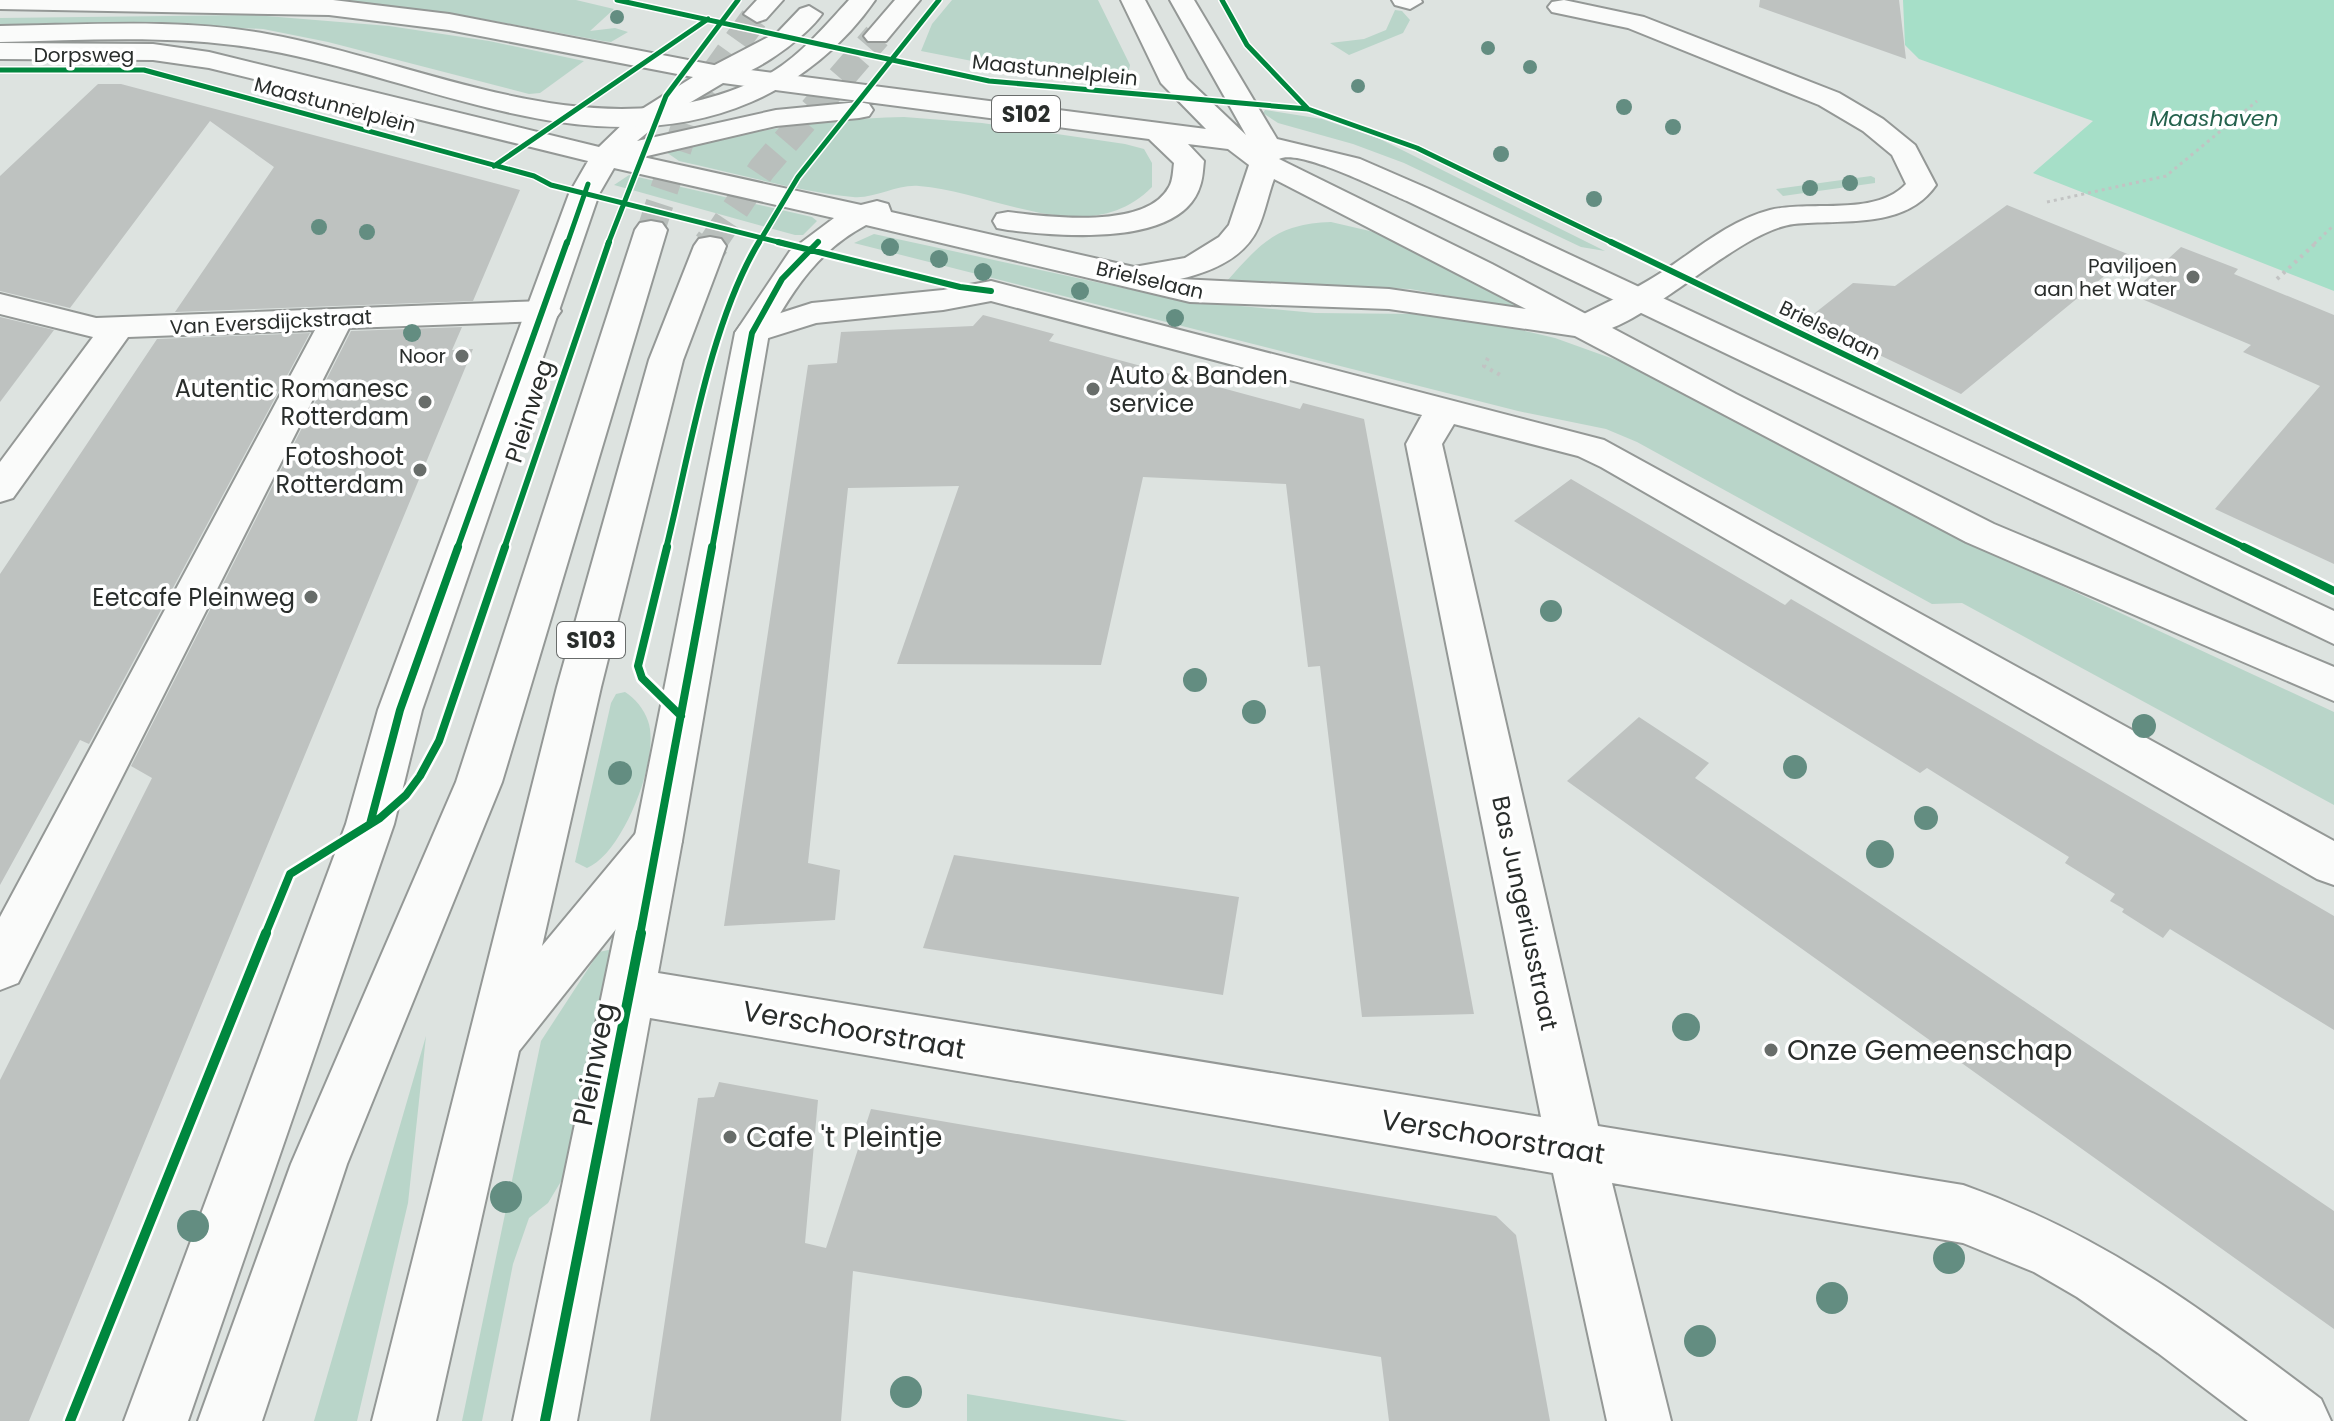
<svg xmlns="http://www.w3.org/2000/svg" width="2334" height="1421" font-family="Poppins,sans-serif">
<rect width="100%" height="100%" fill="#dde3e0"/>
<path fill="#b9d5c9" d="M315 0H576L614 9 590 31 615 28 628 32 611 42 603 41 467 16Z
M952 0H1098L1130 65 1127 79 1013 69 921 51 932 24Z
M1395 10 1402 11 1410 20 1403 33 1349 55 1330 43 1364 39 1386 30Z
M253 15 389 26 489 41 584 61 540 93 529 94 328 42 263 29 169 25 0 26V18Z
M1265 110 1322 119 1380 139 1605 251 1581 247 1404 163 1353 144 1278 123 1263 113Z
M904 117 982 123 1125 144 1144 149 1152 163V187C1088 252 993 191 919 186 897 184 875 199 853 197 795 191 736 173 679 161L666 152C745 131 822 119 904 117Z
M629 175 812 217 817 221 803 235H795L614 185Z
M1871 176 1875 178V183L1783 196 1776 189Z
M1331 222 1374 232 1526 306 1521 309 1410 289 1226 282C1261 243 1276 224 1331 222Z
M874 234 1179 300 1315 313 1416 314 1490 323 1555 338 1644 370 2030 571 2334 712V805L1962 603 1932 604 1637 442 1606 429 1518 411 854 243Z
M625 692C635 698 644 709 648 721 661 756 623 854 587 868L575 862 611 703 616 694Z
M613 949 563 1178 548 1203 529 1218 513 1264 482 1421H462L541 1041 599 952Z
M426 1036 408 1203 357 1421H314Z
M967 1394 1128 1421H967Z"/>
<path fill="#a6dfc8" d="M1903 0H2334V291L2033 173 2093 121 1919 59 1905 45Z"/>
<path fill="#bec2c0" d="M1760 0H1899L1906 59 1759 7Z
M98 84H121L520 190 473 301 175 312 274 167 210 121 70 308 0 291V176Z
M2007 205 2130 255 1961 394 1806 320 1853 283 1895 286Z
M2181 247 2238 269 2234 274 2334 315V564L2215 509 2320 386 2243 352 2251 345 2130 294Z
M983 315 1054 334 1049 341 1300 409 1303 403 1364 419 1474 1014 1362 1017 1320 666 1308 667 1286 484 1143 477 1101 665 897 664 959 486 848 488 808 863 840 870 835 920 724 926 808 365 837 363 841 332 973 326Z
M0 317 54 330 0 402Z
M462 327 452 350 473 349 29 1421H0V1080L152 778 131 766 351 331Z
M310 333 89 744 80 740 0 885V574L157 339Z
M1571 479 1785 605 1791 599 2334 916V1030L2170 929 2163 938 2122 912 2124 909 2110 901 2115 894 2065 863 2069 857 1927 768 1920 773 1514 521Z
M1639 717 1709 763 1695 778 2334 1211V1329L1567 781Z
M954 855 1239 897 1223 995 923 948Z
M719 1082 818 1100 805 1243 826 1248 871 1109 1496 1216 1516 1235 1550 1421H1389L1381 1357 853 1271 841 1421H650L698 1098 714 1097Z"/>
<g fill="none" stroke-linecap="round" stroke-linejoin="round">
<path stroke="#b9bfbc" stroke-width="28" stroke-dasharray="28 14" stroke-linecap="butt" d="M651 230 692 105 757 14
M712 244 762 169 877 36"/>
<path stroke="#b9bfbc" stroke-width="35" stroke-dasharray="35 18" stroke-linecap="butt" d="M710 246 713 242"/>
<g stroke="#949896" stroke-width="4">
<path id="minor" d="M1392 0H1421L1422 2 1410 9 1395 5Z
M1564 0 1644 17 1839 93 1883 119 1915 145 1936 185C1905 230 1842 219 1794 224 1732 231 1628 348 1572 334L1567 327 1572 320C1601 305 1631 292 1659 274 1695 251 1728 221 1770 210 1811 200 1875 217 1906 184L1892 155 1863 131 1819 105 1628 28 1552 12 1548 7 1552 2Z
M991 281 1604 440 2334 841V885L2317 879 1601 467 1578 456 1454 424 1442 444 1598 1126 1963 1185C2106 1236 2201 1309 2321 1399L2331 1421H2248L2158 1353 2077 1297 2034 1272 1963 1243 1612 1183 1671 1421H1607L1553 1173 650 1018 577 1421H513L634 841 641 827 658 821 675 827 682 841 658 973 1541 1117 1406 444 1422 415 991 301 943 310 816 323 752 343 740 340 735 333 740 326 812 303 943 290Z
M0 294 96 318 544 301 556 304 561 311 556 318 544 321 349 328 18 983 0 990V917L315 330 128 337 13 498 0 502V462L93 337 0 314Z"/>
</g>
<g stroke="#949896" stroke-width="4">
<path id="major" d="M0 0H333L449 14 719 66 1206 129 1161 83 1121 0H1145L1187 79 1246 135 1170 0H1194L1277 139 1360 159 1429 189 2334 611V644L1407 201C1383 191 1299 148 1279 159L1492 264 1736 394 1994 524 2334 667V701L1966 542 1575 336 1389 309 1190 302 866 225C819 250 794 288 769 333L682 841 675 855 658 861 641 855 634 841 735 333 790 251 834 218 614 168 599 194 422 710 394 824 188 1421H124L346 824 378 710 569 194 588 161 209 68 153 60 0 59V43L153 44 209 52 599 147 631 116 693 77 449 30 329 15 0 9ZM723 83 1149 139 1174 163C1173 170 1173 181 1169 187 1146 230 1048 217 1008 212L997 214 993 221 997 228 1008 230C1057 236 1181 248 1200 186 1203 178 1203 169 1204 161L1188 144 1228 149 1249 165 1229 225 1219 237 1185 258 1134 267 891 212 888 204 877 201 861 205 643 157 776 126 859 118 869 116 873 110 869 104 859 102 776 110 637 141 669 115ZM1274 179 1526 309 1389 289 1180 279C1210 272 1244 259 1258 228 1265 213 1268 195 1274 179Z"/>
</g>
<g stroke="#949896" stroke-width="4">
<path id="highway" d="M757 0H783L766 19 757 22 744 14Z
M849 0H875C844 45 800 81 751 102 591 171 424 78 266 50 179 34 88 40 0 42V26C89 25 179 18 267 34 429 63 602 158 763 77 797 60 824 27 849 0Z
M895 0H920L886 41H868L864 36Z
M809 6 822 14C805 39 740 87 709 80L706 74 709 68 778 32 800 9Z
M651 221 662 223 667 230 502 782 347 1164 262 1421H198L291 1164 456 782 635 230 640 223Z
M710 237 721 239 726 246 683 360 601 687 542 946 641 827 658 821 675 827 682 841 675 855 519 1051 436 1421H372L557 687 649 360 694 246 699 239Z"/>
</g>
<path stroke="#c2c3c3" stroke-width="3" stroke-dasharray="3 4" stroke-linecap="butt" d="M2047 202 2166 176 2257 101
M2314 244 2334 225"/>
<path stroke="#c2c3c3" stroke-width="4" stroke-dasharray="3 5" stroke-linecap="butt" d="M2277 279 2317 242
M1488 358 1484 366 1502 376"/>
<use href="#minor" fill="#fafbfa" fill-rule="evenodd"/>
<use href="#major" fill="#fafbfa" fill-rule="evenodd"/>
<use href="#highway" fill="#fafbfa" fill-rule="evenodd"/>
<g stroke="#fff" stroke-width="8">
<path id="cycleway-far3" d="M617 0 989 81 1308 109 1417 148 1615 244
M1222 0 1247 45 1308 109
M0 70H144L534 176 551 185 786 244
M494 166 708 19
M567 244 588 184
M608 244 666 96 738 0
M758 244 798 177 939 0"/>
</g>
<g stroke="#fff" stroke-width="10">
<path id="cycleway-far2" d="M778 242 960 287 991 291
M1611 242 2248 549
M457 549 567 242
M504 549 609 242
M666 549C689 456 710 323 759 242
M712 549 752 333 782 279 818 242"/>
</g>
<g stroke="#fff" stroke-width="13">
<path id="cycleway-far1" d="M667 547 638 666 642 678 681 716
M2244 547 2334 591
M370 824 400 710 458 547
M265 935 290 874 380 818 406 795 420 776 439 741 505 547
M640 935 712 547"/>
</g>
<g stroke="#fff" stroke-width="15">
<path id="cycleway" d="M70 1421 266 933
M545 1421 641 933"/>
</g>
<use href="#cycleway-far3" stroke="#00873e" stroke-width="5"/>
<use href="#cycleway-far2" stroke="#00873e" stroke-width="6"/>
<use href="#cycleway-far1" stroke="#00873e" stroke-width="8"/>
<use href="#cycleway" stroke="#00873e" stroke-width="10"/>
</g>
<g fill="#638d81">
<circle cx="617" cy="17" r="7"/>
<circle cx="1488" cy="48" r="7"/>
<circle cx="1530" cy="67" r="7"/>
<circle cx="1358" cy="86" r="7"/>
<circle cx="1624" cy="107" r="8"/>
<circle cx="1673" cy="127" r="8"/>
<circle cx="1501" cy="154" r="8"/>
<circle cx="1850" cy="183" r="8"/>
<circle cx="1810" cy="188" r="8"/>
<circle cx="1594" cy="199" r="8"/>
<circle cx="319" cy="227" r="8"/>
<circle cx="367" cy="232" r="8"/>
<circle cx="890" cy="247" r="9"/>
<circle cx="939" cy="259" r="9"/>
<circle cx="983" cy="272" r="9"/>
<circle cx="1080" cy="291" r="9"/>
<circle cx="1175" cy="318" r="9"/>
<circle cx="412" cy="333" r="9"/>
<circle cx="1551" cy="611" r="11"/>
<circle cx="1195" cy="680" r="12"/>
<circle cx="1254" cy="712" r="12"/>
<circle cx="2144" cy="726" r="12"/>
<circle cx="1795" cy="767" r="12"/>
<circle cx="620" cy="773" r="12"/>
<circle cx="1926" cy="818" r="12"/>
<circle cx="1880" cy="854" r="14"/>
<circle cx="1686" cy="1027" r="14"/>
<circle cx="506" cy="1197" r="16"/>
<circle cx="193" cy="1226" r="16"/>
<circle cx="1949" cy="1258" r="16"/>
<circle cx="1832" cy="1298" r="16"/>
<circle cx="1700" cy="1341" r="16"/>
<circle cx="906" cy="1392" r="16"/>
</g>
<g fill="#686d6a" stroke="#fff" stroke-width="3">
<circle cx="2193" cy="277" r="8"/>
<circle cx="462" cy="356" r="8"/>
<circle cx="1093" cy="389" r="8"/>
<circle cx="425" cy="402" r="8"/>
<circle cx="420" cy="470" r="8"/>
<circle cx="311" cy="597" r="8"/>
<circle cx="1771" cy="1050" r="8"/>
<circle cx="730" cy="1137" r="8"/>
</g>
<g text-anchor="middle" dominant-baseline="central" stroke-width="7" stroke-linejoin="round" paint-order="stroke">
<g font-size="20" fill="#292d2b" stroke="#fff">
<text x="84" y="55">Dorpsweg</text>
<text transform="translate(1055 70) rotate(6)">Maastunnelplein</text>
<text transform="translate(335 105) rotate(15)">Maastunnelplein</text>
<text transform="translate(1150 280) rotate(13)">Brielselaan</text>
<text transform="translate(271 322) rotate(-3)">Van Eversdijckstraat</text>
<text transform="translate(1830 330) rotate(26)">Brielselaan</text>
</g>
<g font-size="20" fill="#292d2b" stroke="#fff" text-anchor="end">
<text x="2177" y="266">Paviljoen<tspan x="2177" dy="23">aan het Water</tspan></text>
<text x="446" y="356">Noor</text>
</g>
<g fill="#fff" stroke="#696c6b" stroke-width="2">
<rect x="992" y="96" width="68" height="36" rx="6"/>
<rect x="557" y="622" width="68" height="36" rx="6"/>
</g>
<g font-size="22" font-weight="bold" fill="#292d2b">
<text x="1026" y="114">S102</text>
<text x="591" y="640">S103</text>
</g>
<g font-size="22" font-style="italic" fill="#25624d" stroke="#fff">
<text x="2214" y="118">Maashaven</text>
</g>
<g font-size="24" fill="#292d2b" stroke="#fff" text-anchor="end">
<text x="1109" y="375" text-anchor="start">Auto &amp; Banden<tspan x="1109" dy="28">service</tspan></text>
<text x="409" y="388">Autentic Romanesc<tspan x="409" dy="28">Rotterdam</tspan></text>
<text x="404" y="456">Fotoshoot<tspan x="404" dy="28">Rotterdam</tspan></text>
<text x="295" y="597">Eetcafe Pleinweg</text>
</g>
<g font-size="24" fill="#292d2b" stroke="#fff">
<text transform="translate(529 411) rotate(-72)">Pleinweg</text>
<text transform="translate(1525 913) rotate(78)">Bas Jungeriusstraat</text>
</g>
<g font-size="28" fill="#292d2b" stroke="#fff">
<text transform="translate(854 1030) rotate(10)">Verschoorstraat</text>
<text transform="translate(594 1064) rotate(-79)">Pleinweg</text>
<text transform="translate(1493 1137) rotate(9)">Verschoorstraat</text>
</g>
<g font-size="28" fill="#292d2b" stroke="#fff" text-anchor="start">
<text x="1787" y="1050">Onze Gemeenschap</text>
<text x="746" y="1137">Cafe 't Pleintje</text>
</g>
</g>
</svg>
